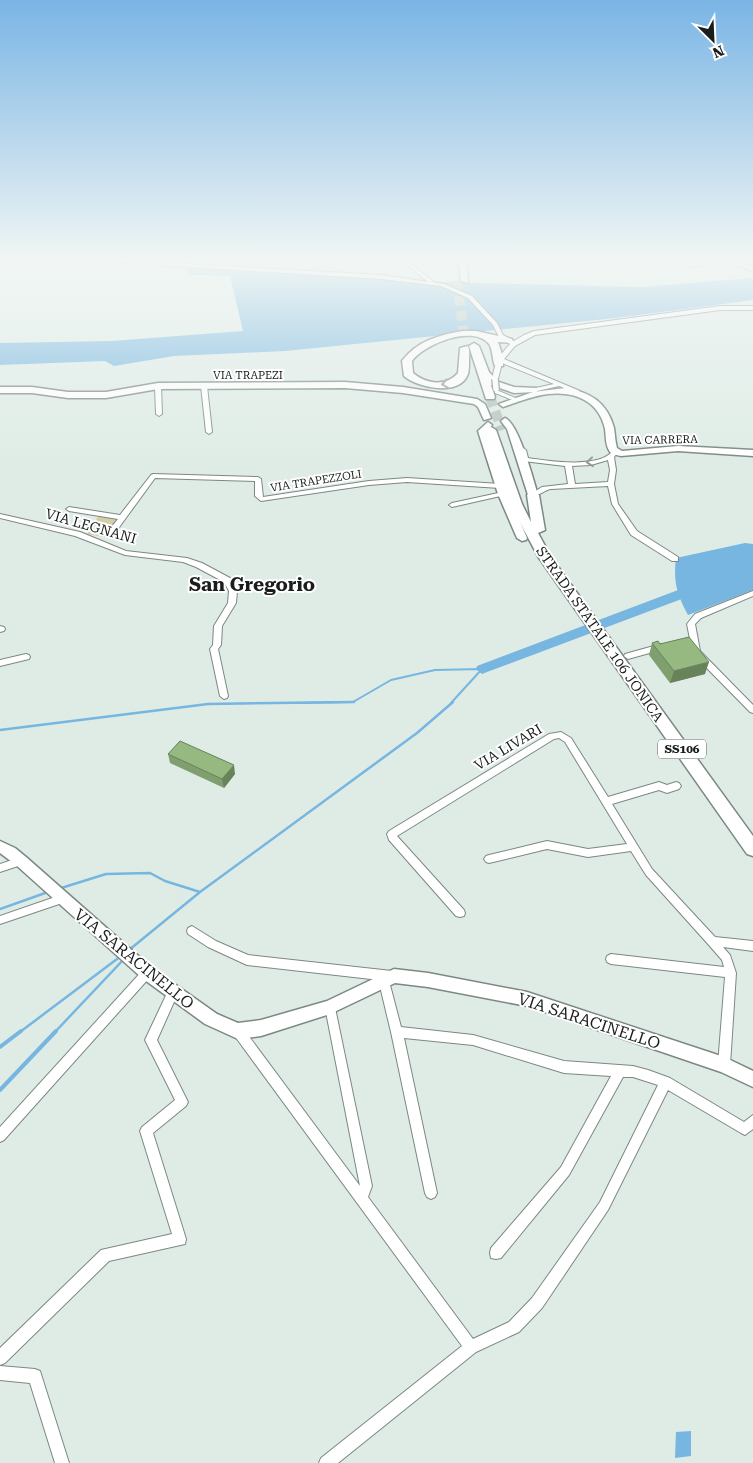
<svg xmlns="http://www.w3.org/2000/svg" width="753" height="1463" font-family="'Roboto Serif',serif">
<rect width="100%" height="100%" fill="#dfece6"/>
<path fill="#d4cea6" d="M99 515 117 519 105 537 87 534Z"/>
<path fill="#76b6e0" d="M192 266 390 276 445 282 597 286 642 287 753 278V300L616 318 285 351 174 356 114 366 105 361 0 365V343L112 341 243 331 230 276 191 275 185 270 187 267Z
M745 543 753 544V590L688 615C677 595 673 581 676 558Z
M691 1431V1456L675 1458 676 1432Z"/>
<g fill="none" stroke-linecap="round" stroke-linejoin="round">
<path stroke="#76b6e0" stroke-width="2" d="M292 703 353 702 391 680 435 670 482 669
M451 703 482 669"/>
<path stroke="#76b6e0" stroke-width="2.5" d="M0 730 208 704 354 702
M58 889 106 874 150 873 165 881 200 892
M0 909 48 892
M129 950 200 892 417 733 453 702
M20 1032 121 956
M55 1032 124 959"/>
<path stroke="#76b6e0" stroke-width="4" d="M0 1047 21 1031
M0 1090 56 1031"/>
<path fill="#76b6e0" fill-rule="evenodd" d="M694 584 698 585 700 588 698 591 679 600 487 672 482 674 476 669 477 666Z"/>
<path stroke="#b7c3be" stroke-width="10" stroke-dasharray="10 5" stroke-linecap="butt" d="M457 281 464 338
M490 397 502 430"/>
<g stroke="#7c8883" stroke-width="2">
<path id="street" d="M73 259H100L382 275 428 282 400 259H405L435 283 444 284 472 296 497 323 503 335 514 341 524 335 534 331 720 306H753V310H720L535 335 515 346 504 359 580 391 577 393 559 386 533 392 531 391V389L554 384 502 363 498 379 493 380C492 367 501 353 510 344L499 337 493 325 468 298 441 286 382 279 75 260Z
M731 260 753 267V271L731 263 689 267 686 265 689 263Z
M158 384 161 386 162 414 159 416 156 414 155 386Z
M204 384 207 386 212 432 209 434 206 432 201 386Z
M495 391H499L520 400 515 401 495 393Z
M523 448 526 450 528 458C549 461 598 469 613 451H617L618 452 614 457 616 470 614 484 618 504 637 531 678 557V561H672L631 535 612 504 608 486 551 489C544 490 538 497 531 496V494L542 487 568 484 565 466 523 461 520 450ZM608 460 610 470 608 482 575 484 572 466 591 465Z
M153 474 258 477 261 479 263 497 369 481 407 478 500 484 503 486 500 488 407 482 369 485 261 501 255 496V481L155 478 112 537H109L105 535 118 519 69 511 66 509 69 507 120 515 151 475Z
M503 492 505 493V495L452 507 449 505 452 503Z
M0 514 80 532 126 551 187 558 202 563 230 578 237 591 236 603 222 626 221 645 218 649 228 696 227 698 224 699 220 696 210 649 213 645 214 626 228 603 229 591 224 582 196 567 183 562 125 555 75 536 0 518Z
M753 591V596L701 618 695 624 700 651 753 705V713L750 712 693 654 687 624 695 614Z
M0 626 4 627 5 629 4 631 0 632Z
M661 644 664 645 665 647 664 649 628 659 624 656 625 654Z
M26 654 29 655 30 657 29 659 0 666V660Z
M561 732 571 738 608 797 659 782 667 785 676 782 679 783 681 786 679 789 667 793 659 790 612 804 652 869 715 937 753 941V951L723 947 730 955 736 973 730 1065 728 1069 724 1071 720 1069 718 1065 725 977 611 964 607 962 606 959 607 956 611 954 724 967 722 960 708 944 646 875 631 851 588 857 547 849 489 863 486 862 484 859 486 856 489 855 547 841 588 849 627 844 565 742 559 738 554 739 397 836 464 910 465 913 464 916 460 917 456 916 389 840 387 834 389 831 549 734Z
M21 857 24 858 26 861 24 864 0 872V864Z
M61 895 65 896 66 899 65 902 0 924V916Z
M192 926 216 941 248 955 392 971 396 973 397 976 396 979 389 981 401 1027 473 1035 564 1061 633 1066 648 1070 670 1078 744 1122 753 1115V1129L745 1135 741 1133 668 1090 608 1210 542 1308 519 1332 476 1352 338 1463H319L321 1458 462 1346 234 1035 232 1031 234 1027 238 1026 242 1027 360 1186 325 1007 326 1003 330 1002 334 1003 372 1186 368 1197 473 1339 509 1322 532 1298 600 1202 658 1085 633 1077H623L569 1175 501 1258 496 1259 491 1258 490 1253 491 1248 561 1167 611 1076 564 1073 473 1045 404 1038 437 1193 435 1197 431 1199 427 1197 425 1193 391 1032 379 982 380 980 247 965 208 947 188 934 187 931 188 928Z
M147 968 151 970 152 973 151 976 4 1140 0 1142V1127L143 970Z
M173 988 177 989 178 993 157 1040 188 1102 186 1106 153 1133 186 1239 185 1244 109 1261 5 1363 0 1365V1348L101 1250 172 1234 140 1131 142 1127 175 1100 145 1040 169 989Z
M0 1366 35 1369 40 1371 69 1463H55L30 1383 0 1380Z"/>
</g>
<g stroke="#7c8883" stroke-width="3">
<path id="secondary" d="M345 382 403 387 477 399 485 404 491 418 484 420 478 407 474 404 403 393 345 388 158 389 106 398H68L32 393H0V387H32L68 392H106L158 383Z
M565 388C590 392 607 402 614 428 615 434 615 441 617 448L622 451 678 446 753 450V456L678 451 621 456C617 455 613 455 610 452 605 445 606 436 605 429 599 401 575 391 548 394 532 396 518 402 503 407L499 404 533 392Z
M505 418C519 424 533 479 538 495L536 497 533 498 528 495 507 429 501 421Z
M488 422 492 425 488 431 508 494 527 538 526 540 522 541 517 538 498 494 478 431Z
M0 841 15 848 26 857 152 968 217 1014 238 1023 261 1020 327 1001 394 969 428 973 527 992 724 1057 753 1071V1087L721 1072 527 1006 428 987 395 983 330 1014 261 1036 238 1039 205 1024 142 978 16 865 0 853Z"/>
</g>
<g stroke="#7c8883" stroke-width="3">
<path id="highway" d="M458 259H466L468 283 461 281Z
M463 331H476L512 339V343L498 342 503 357V366H495C492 359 493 350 489 344 473 324 424 344 412 361L413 373C426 384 446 387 458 373L460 348 468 346C470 351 469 356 469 362 469 365 469 370 468 374 460 397 418 388 404 376L402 361C417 341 439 335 463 331Z
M474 343 479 346 489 372 499 382 514 387 537 388V392L514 393 491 385 495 397 494 399H486L469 346Z
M491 427 496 430 522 504 531 522 527 495 533 491 539 495 545 530 538 533 551 557 753 836V856L747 854 539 558 510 504 486 430Z"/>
</g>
<use href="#street" fill="#fff" fill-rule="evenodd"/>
<use href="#secondary" fill="#fff" fill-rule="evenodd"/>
<use href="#highway" fill="#fff" fill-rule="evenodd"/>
<g stroke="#7c8883" stroke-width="8" stroke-linecap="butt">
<path id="street-bridge" d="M495 379 496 389"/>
</g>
<use href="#street-bridge" stroke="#fff" stroke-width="5.5"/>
</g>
<path fill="#809f6e" d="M652 643 705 674 670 683 649 655Z
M168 754 235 774 224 788 170 763Z"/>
<path fill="#68825a" d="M709 662 705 674 670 683 674 671Z
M234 765 235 774 224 788 222 779Z"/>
<path fill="#95b980" stroke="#68825a" d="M689 637 709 662 674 671 652 643 658 641 660 644Z
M180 741 234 765 222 779 168 754Z"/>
<defs><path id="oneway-chevron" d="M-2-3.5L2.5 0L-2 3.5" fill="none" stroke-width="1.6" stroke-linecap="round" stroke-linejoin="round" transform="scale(1.25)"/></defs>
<g stroke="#989a99">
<use href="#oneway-chevron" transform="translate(445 384) rotate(171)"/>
<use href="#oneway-chevron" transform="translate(590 462) rotate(174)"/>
</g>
<linearGradient id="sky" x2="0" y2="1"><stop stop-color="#7ab5e5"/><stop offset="0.56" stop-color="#f1f6f4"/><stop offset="1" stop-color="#f1f6f4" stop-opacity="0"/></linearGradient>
<rect width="753" height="464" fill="url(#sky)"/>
<g text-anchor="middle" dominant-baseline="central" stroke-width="4" stroke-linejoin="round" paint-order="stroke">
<g font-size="11" fill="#191e1c" stroke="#fff">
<text x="248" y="375">VIA TRAPEZI</text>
<text transform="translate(660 440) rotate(-1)">VIA CARRERA</text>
<text transform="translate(316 481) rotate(-9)">VIA TRAPEZZOLI</text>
</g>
<rect fill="#fff" stroke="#5e6260" stroke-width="1" x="658" y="739.5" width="48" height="19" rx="4"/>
<g font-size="12" font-weight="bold" fill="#191e1c">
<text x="682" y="749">SS106</text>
</g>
<g font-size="14" fill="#191e1c" stroke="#fff">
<text transform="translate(91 526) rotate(16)">VIA LEGNANI</text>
<text transform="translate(600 634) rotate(55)">STRADA STATALE 106 JONICA</text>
<text transform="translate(508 747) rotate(-31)">VIA LIVARI</text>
</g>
<g font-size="16" fill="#191e1c" stroke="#fff">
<text transform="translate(134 959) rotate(39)">VIA SARACINELLO</text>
<text transform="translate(589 1021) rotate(18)">VIA SARACINELLO</text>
</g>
<g font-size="19" font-weight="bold" fill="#191e1c" stroke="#fff">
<text x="252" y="584">San Gregorio</text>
</g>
</g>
<g transform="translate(713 40) rotate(156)" stroke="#ffffff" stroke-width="4" paint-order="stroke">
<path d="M0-4L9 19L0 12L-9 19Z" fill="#191e1c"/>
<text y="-8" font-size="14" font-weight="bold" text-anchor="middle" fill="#191e1c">N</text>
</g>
</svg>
